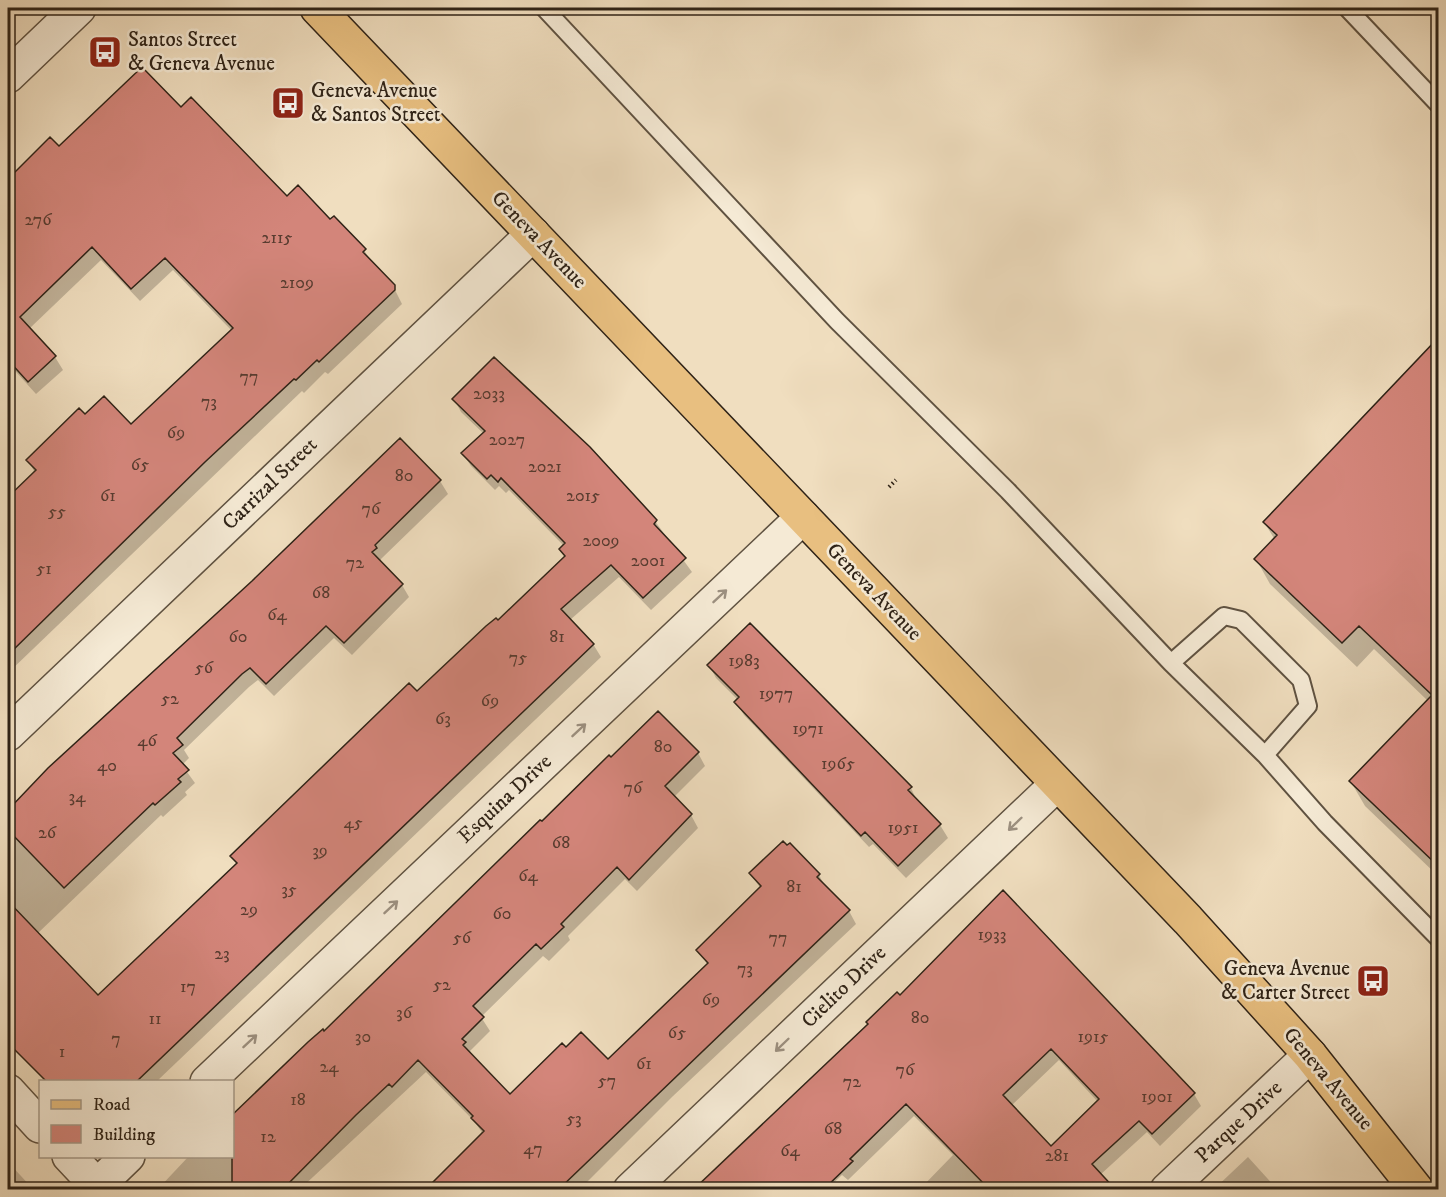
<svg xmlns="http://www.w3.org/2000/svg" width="1446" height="1197" font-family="'IM FELL DW Pica',serif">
<rect width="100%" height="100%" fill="#f0debf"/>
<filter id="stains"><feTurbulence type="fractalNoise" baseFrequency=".00333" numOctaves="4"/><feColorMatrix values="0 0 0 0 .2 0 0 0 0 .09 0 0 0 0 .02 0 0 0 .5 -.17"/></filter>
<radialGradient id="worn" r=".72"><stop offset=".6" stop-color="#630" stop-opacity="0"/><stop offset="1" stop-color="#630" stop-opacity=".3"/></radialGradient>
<path fill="#0003" fill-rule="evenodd" d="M181 109 287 198 330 221 364 250 372 263 393 286 402 304 328 374 325 372 304 393 302 391 8 673V507L35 473 28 460 85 417 131 426 232 331 173 270 140 301 101 260 29 329 55 357 63 370 36 394 8 363V181L50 139 59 148Z
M1438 340V876L1365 806 1351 782 1428 701 1374 649 1357 667 1270 584 1256 559 1275 540 1264 522Z
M454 399 655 521 692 572 651 610 619 577 570 620 593 644 601 657 156 1082H49L31 1055 8 1032V812L49 770 253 582 400 440 440 481 448 494 381 559V563L402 585 409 597 352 655 334 638 274 696 258 680 249 687 184 750 189 758 182 765 195 783 185 792 187 795 163 817 161 815 37 934 98 998 237 865 232 856 498 622 565 557 561 549 564 546 509 490 506 493 499 486 495 490 471 466 463 454 484 434 461 412Z
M709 665 911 788 917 801 940 825 948 838 906 878 873 844 869 847 744 715 736 702 738 700 716 678Z
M658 713 698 753 705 766 674 797 691 815 698 828 637 891 625 879 568 936 570 940 549 961 543 956 481 1017 490 1031 470 1051 472 1056 510 1096 566 1049 607 1061 708 965 698 950 761 889 750 873 819 875 826 888 849 911 856 924 672 1097 579 1190H426L483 1134 474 1121 426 1072 299 1190H157L189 1156H232L324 1033Z
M900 997 1194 1094 1201 1106 1160 1146 1147 1132 1100 1175 1110 1190H919L953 1155 914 1116 848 1180 842 1175 826 1190H695ZM1059 1060 1098 1102 1051 1149 1011 1106Z
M1248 1157 1278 1190H1213Z
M8 1162 34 1190H8Z"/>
<path fill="#d3857a" stroke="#2f2317" stroke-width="1.5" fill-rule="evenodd" d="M142 67 181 107 191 97 287 196 298 185 330 219 334 216 366 249 363 252 395 285V290L319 362 317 360 296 380 294 379 205 462 8 655V497L36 470 26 460 79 408 85 414 104 396 131 424 233 328 165 258 131 289 92 247 20 317 56 356 28 382 8 360V179L50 137 59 146Z
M1438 338V866L1349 781 1432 695 1359 626 1342 643 1254 559 1277 535 1263 522Z
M494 357 590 447 657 520 654 524 686 558 643 598 611 565 561 609 594 644 136 1082H47L8 1043V901L98 995 237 863 230 856 409 683 417 691 486 626 496 618 498 620 565 556 559 549 565 543 501 478 498 482 491 475 487 479 461 453 485 431 452 399Z
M400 438 441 480 375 545 377 548 372 552 403 584 344 643 326 626 266 684 250 668 242 674 177 738 183 745 173 753 189 770 178 779 181 782 155 805 153 803 64 888 8 830V810L48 768 252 581Z
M750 623 912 787 908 790 941 824 898 866 865 832 861 836 734 702 739 697 707 665Z
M658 711 699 752 665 786 692 814 629 880 617 867 561 924 564 927 541 949 536 944 473 1006 484 1017 462 1039 466 1042 463 1045 510 1094 562 1043 566 1047 581 1032 608 1059 708 963 696 950 761 886 749 873 783 841 787 845 790 843 820 874 817 877 850 910 558 1190H425L484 1131 471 1118 473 1116 418 1060 392 1087 389 1084 356 1115 282 1190H232V1115L308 1042 323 1029 324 1031 540 820 542 821 609 755 611 757Z
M1003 890 1195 1093 1152 1134 1139 1121 1092 1164 1116 1190H990L906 1104 850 1159 853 1161 823 1190H693L868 1024 866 1022 897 992 900 995ZM1051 1049 1099 1099 1051 1146 1003 1095Z"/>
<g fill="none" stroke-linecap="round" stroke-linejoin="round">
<g stroke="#5f5241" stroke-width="20">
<path id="lane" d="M544 8 837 321 1008 491 1171 663 1265 755 1325 823 1438 938
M1347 8 1438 104
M1171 663 1224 616 1241 620 1301 680 1308 706 1265 755"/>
</g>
<g stroke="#5f5241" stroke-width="36">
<path id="street" d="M8 76 79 8
M8 734 533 234
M207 1082 803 517
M8 1091 40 1126
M69 1156 101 1190
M97 1186 128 1156
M630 1190 1057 784
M1167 1190 1310 1055"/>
</g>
<g stroke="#2f2317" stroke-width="36">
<path id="primary" d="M317 8 1188 920 1310 1055 1417 1190"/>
</g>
<path stroke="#2f2317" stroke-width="4" stroke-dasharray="1.5 3" stroke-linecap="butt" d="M889 487 896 480"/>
<use href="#lane" stroke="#f5ead5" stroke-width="16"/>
<use href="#street" stroke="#f5ead5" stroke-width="33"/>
<use href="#primary" stroke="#e8bf80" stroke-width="33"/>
</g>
<defs><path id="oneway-shaft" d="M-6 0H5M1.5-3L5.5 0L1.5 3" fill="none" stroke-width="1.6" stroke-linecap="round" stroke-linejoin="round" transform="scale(1.5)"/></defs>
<g stroke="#9c9080">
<use href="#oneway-shaft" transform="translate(720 596) rotate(-43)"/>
<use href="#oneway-shaft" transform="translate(579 730) rotate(-43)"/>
<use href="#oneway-shaft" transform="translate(1015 824) rotate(136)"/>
<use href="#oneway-shaft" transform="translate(391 907) rotate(-43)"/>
<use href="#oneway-shaft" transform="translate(250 1041) rotate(-43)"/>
<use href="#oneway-shaft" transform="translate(782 1045) rotate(136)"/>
</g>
<defs>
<g id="bus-square" transform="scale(1.725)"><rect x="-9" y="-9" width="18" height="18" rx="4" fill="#8f2418" stroke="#f5ead5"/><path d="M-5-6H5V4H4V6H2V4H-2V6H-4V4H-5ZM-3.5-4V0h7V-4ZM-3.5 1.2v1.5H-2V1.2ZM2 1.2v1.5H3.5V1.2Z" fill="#fff"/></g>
</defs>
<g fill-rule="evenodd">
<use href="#bus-square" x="105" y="52"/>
<use href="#bus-square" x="288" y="103"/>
<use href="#bus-square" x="1373" y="981"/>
</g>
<g text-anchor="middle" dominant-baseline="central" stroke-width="5" stroke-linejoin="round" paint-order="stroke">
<g font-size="18" fill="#583c30">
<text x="38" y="220">276</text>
<text x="277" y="238">2115</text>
<text x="297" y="283">2109</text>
<text x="249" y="377">77</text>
<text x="489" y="394">2033</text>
<text x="209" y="402">73</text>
<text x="176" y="433">69</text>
<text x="507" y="440">2027</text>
<text x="140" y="465">65</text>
<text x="545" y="467">2021</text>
<text x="404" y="476">80</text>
<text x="108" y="496">61</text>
<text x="583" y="496">2015</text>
<text x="371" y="509">76</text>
<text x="57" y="512">55</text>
<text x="601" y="541">2009</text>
<text x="648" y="561">2001</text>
<text x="355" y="563">72</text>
<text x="44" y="569">51</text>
<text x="321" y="593">68</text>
<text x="277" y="615">64</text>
<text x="238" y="637">60</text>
<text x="557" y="637">81</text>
<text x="518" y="658">75</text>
<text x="744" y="661">1983</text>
<text x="204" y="668">56</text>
<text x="776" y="694">1977</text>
<text x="170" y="699">52</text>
<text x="490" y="701">69</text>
<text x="443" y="719">63</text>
<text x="808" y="729">1971</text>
<text x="147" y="741">46</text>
<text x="663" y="747">80</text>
<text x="838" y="764">1965</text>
<text x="107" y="766">40</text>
<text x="633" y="788">76</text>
<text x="77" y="797">34</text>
<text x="353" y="823">45</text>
<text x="903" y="828">1951</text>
<text x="47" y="833">26</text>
<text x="561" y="843">68</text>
<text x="320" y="851">39</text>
<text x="528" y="876">64</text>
<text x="794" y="887">81</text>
<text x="289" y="890">35</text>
<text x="249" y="910">29</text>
<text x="502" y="914">60</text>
<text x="992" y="935">1933</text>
<text x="462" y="938">56</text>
<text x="778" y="938">77</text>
<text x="222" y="954">23</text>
<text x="745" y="969">73</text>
<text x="442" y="985">52</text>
<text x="188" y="987">17</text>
<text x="711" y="1000">69</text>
<text x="404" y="1013">36</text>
<text x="920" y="1018">80</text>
<text x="155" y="1019">11</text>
<text x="677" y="1033">65</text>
<text x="363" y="1037">30</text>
<text x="1093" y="1037">1915</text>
<text x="116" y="1039">7</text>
<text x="62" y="1052">1</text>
<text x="644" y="1064">61</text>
<text x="329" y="1067">24</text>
<text x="905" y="1070">76</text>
<text x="607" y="1081">57</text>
<text x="852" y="1082">72</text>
<text x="1157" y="1097">1901</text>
<text x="298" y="1100">18</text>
<text x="574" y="1119">53</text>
<text x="833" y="1129">68</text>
<text x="268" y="1137">12</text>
<text x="533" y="1149">47</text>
<text x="790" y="1151">64</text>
<text x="1057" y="1156">281</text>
</g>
<g font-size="21" fill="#2f2317" stroke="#f5ead5" text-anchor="start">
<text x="128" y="40">Santos Street<tspan x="128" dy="24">&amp; Geneva Avenue</tspan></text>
<text x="311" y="91">Geneva Avenue<tspan x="311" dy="24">&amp; Santos Street</tspan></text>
<text x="1350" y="969" text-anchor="end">Geneva Avenue<tspan x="1350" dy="24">&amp; Carter Street</tspan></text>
</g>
<g font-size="21" fill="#2f2317" stroke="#f5ead5">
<text transform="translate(539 240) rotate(46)">Geneva Avenue</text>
<text transform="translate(270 484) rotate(-44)">Carrizal Street</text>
<text transform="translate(874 592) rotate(46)">Geneva Avenue</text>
<text transform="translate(505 799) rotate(-43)">Esquina Drive</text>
<text transform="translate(844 987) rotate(-44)">Cielito Drive</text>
<text transform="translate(1328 1079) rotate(50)">Geneva Avenue</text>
<text transform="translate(1239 1122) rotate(-43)">Parque Drive</text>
</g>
</g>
<rect width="1446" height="1197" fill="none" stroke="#f0debf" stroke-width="30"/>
<rect x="9" y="9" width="1428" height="1179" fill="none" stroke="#2f2317" stroke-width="3"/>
<rect x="15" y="15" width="1416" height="1167" fill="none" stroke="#2f2317" stroke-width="1.5"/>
<rect x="39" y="1080" width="195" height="78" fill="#f5ead5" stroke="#a69a89" stroke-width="1.5"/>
<rect x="51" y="1100" width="30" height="9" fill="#e8bf80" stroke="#a69a89" stroke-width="1.5"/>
<text x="93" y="1110" font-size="18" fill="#2f2317">Road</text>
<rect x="51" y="1125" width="30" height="18" fill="#d3857a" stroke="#a69a89" stroke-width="1.5"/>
<text x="93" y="1140" font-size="18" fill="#2f2317">Building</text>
<rect width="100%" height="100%" filter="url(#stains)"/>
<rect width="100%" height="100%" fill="url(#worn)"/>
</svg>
